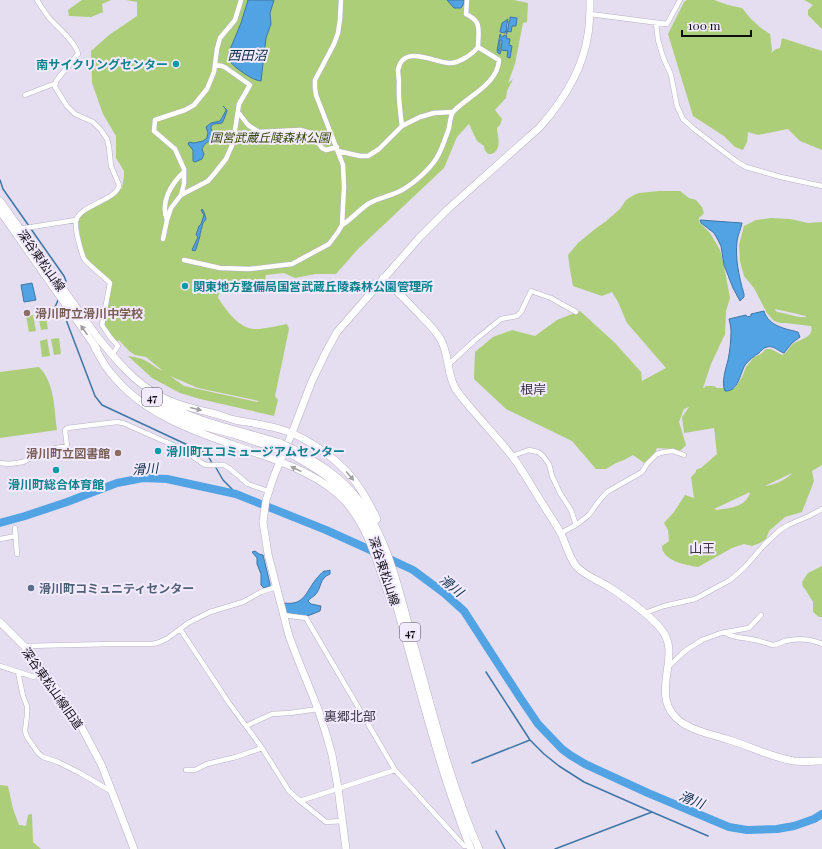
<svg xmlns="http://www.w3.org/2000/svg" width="822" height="849" font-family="'Playfair Display','Noto Sans JP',serif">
<rect width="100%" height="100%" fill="#e5ddf0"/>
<path fill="#acce78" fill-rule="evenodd" d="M82 0H111L102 4 103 12 91 17 69 16 68 10Z
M126 0H514L528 3 527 22 523 23 515 64 508 83 513 79 507 91 506 98 495 110 502 119 500 125 497 128C497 134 500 140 498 147 495 156 485 157 484 146L477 141 469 124 457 137 444 168 358 249 336 274H315L295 278 284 273 266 275 264 286 222 280 218 298C227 311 240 331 259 329 268 328 277 326 287 324L289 329 275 396 278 400 274 416 200 399 180 393 152 378 128 356C135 357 141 358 146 361 152 364 157 369 163 371L146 357 135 355 129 351 119 340 117 342 104 326V323L112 283 87 260 82 246 79 230 78 221 81 215 119 191 122 188 124 176V171L116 158V136L103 114 92 83 91 51 109 35 137 16V2ZM170 376 198 388 259 401 257 402 184 386Z
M687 0H714L728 5 742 8 751 19 761 28 770 34 772 50 771 53 776 49 780 48 782 38 822 51V150L800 141 788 129 758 135 748 132 747 142 743 150 735 147 724 136 693 116 668 34 684 2Z
M804 0H822V29L808 15V10L813 5Z
M659 191H680L689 198 696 200 702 207 704 213 699 218V222L710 233 720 250 723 261 730 298 726 311 725 334 711 364 703 388H704L706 386H714L717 388H735L742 377 746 367 754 357 761 354 766 349H771L782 355C788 352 789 347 794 343 802 339 814 337 811 326L785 323H780L774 321 767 313 754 288 744 276 740 261 739 245 744 226 756 220 771 218 790 219 808 223 822 222V465L812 471 814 481 802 512 785 517 769 531 766 539 760 543 752 546 744 544 732 548 698 567C686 565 662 561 662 546L669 541 668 530 664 523 674 512 685 495 694 498 691 477 696 472V470L700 468H701L717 454 714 428 684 433 682 417 689 407 684 409 679 422 686 445 679 452 671 449 657 448 655 453 644 463 633 455 624 460 616 463 606 469H596L572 441 506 409 474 379 475 352 493 337 512 330 535 336 557 320 580 311 615 343 641 372 642 381 666 368 627 323 618 302 612 292 602 296 573 286 570 270 568 255 578 243 595 229 605 222 620 209 626 200 632 196 639 193ZM775 309 806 316V317C796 318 787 313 777 312L775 310ZM792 473C788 479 772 486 765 486ZM750 492C747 507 729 508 717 510L714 509Z
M45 313 48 329 41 330 38 314Z
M33 315 36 331 29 332 26 316Z
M59 338 61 354 54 355 51 339Z
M47 339 50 356 42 357 40 341Z
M39 367C55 383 54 409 57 430L0 438V372Z
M822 566V617H819L813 612V602L805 589 803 587 802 582 808 573Z
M0 785 8 786 13 809 19 825 26 826 28 815 32 814 33 842 41 849H0Z"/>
<path fill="#52a3e4" stroke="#3e76a5" d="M248 0H274L270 13 271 24 266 38 261 81C253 81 232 66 228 59L229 52 241 23Z
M447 0H464V3L461 8H454Z
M510 17 517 18 516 26H512L511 32 507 31V34H506L508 29 509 21H510Z
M508 19 506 27H507L506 32 505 31V33L500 32 502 23Z
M500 34 501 35V37H503L504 35 507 36 506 38 510 39 509 45 512 46 510 58 507 57 508 51 501 50V49L502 42V40H500V49H499L498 50 501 51 500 54 498 53 497 51Z
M223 106 227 110C227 112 223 122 222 123L214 124 211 126V129L215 136C213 142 209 140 205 144 205 144 202 148 202 149L204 154 202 159 195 162 193 161V150L188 144 189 142 194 143 203 141 207 138 208 133 206 127 211 123 220 121C221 119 226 111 226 110 226 109 224 107 223 106Z
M202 209 204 212 206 219 203 223 200 234V236L196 249 195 251 192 250 198 237 196 235 199 226 201 224 204 215 201 210Z
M700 220 742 223C741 229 738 234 737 241 735 258 739 277 744 294V297L740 301 733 288 724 265 721 246 718 240 714 233 701 223Z
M32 283 36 300 24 302 21 285Z
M764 311C768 326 786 329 798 332L800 337 792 343 784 353C778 351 773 345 767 347 763 348 761 351 759 353 754 356 749 360 745 365 740 374 738 392 725 391 721 383 726 368 728 360 730 351 731 340 731 331 731 327 730 323 729 319L746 315 747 317 751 316V314Z
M255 551 259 554 263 555 270 584V586L264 588 261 585V574L257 564V558L252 552Z
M330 570V574C319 578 322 588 315 595 313 597 310 598 308 601L311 604 321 606 320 611 310 615 306 616 286 613 284 603C305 606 306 591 317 578 319 576 321 573 324 571 326 571 328 571 330 570Z"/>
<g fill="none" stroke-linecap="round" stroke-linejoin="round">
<path stroke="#3e76a5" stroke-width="1.5" d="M0 180 3 189 29 226
M31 229 64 276 66 281 64 288
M59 298 55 307 65 317 95 396 102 405 207 454 212 463
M215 466 223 480 231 488 236 494
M486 672 530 740 544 754 559 766 584 782 652 812
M472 763 530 740
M496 831 505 849
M555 849 652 812 708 836"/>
<path stroke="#52a3e4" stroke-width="8" d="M0 523 25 516 67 502 117 483 143 478 167 479 236 494 326 530 366 548 413 570 444 593 464 611 521 699 538 724 562 749 570 755 585 764 648 793 729 827 747 830 777 829 794 826 814 819 822 814"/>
<g stroke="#b8b0c3" stroke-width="5.5">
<path id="street" d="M37 0C41 6 45 13 50 19 58 27 77 44 78 54L56 81 55 87 67 106 75 114 93 122 101 130 107 139 109 147 111 166 119 185C118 200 79 205 76 221 75 227 77 234 78 239 80 245 81 255 85 260 92 268 102 275 110 283L102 325 110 337 118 346 112 355
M467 0 466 14C470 16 475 19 477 23 480 28 478 41 478 47
M590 14 667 24 680 0
M656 23 658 40 663 57 671 75 677 106 683 119 694 129 736 161 746 167 781 177 822 186
M25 95 56 83
M238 112 248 125 259 132
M402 126 420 117 434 113 452 112
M233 143 259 132 300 130 311 133 322 148 326 150 337 147
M338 151 360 156H368L379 149 402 126C400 111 398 97 399 82 399 78 398 74 398 70 403 44 433 62 449 63 458 64 473 54 478 47L499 60C498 84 468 96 454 111 450 115 450 123 449 128 445 139 442 150 436 159 429 170 413 184 402 190 392 196 379 197 368 204 359 210 352 219 342 225
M181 195 208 181 214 174 226 159 233 143 239 104 250 85 226 68 222 66 215 65
M167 220C160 202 171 184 184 172
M19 229 76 220
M163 239 167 220 171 208 181 195 184 184V169L175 149 154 131 155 120 185 110 194 105 207 89 214 72 217 49 220 38 235 20 241 0
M184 260 220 268 249 269 292 264 329 244 338 232 342 225 344 187 343 165 316 95 315 88V80L334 44 338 33 340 19 341 0
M448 365 475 340 501 319 517 316 521 312 531 291 551 298 576 312
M512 456 529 450 538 452 543 456 549 464 552 476 560 493 571 510 576 525 561 533
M0 463 9 464 23 462 46 450 67 446 65 430 67 428 117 422 123 423 182 449 202 463 206 465H224L229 468 248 484 268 491
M576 525 589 515 599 501 607 492 642 472 647 464 657 454 664 452 673 451 684 455
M15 528 17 554
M0 539 16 536
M645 613 664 606 695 599 730 580 744 568 765 544 780 530 788 525 809 516 822 509
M283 615 306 618 395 770 464 846H470
M180 629 229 703 262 748 289 791 300 801
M725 633C736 639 744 637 755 640 760 641 769 644 773 645 777 645 782 642 785 641 798 638 810 639 822 644
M24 646 112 644H153L160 642 168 638 188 623 210 612 243 602 261 592 276 587
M0 666 34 677 44 671
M668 667 685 651 702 640 721 633 749 628 761 615
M18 672 23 696 27 706V715L25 731 27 737 38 753 43 757 58 762 80 773 112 792
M246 726 272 714 290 713 318 709
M186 770H195L207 764 236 757 262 748
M343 821 326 822 300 801 395 770"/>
</g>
<g stroke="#b8b0c3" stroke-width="8">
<path id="secondary" d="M383 278C396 290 409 303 421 316 428 323 436 331 441 340 449 355 447 373 455 388 461 397 468 405 475 413 487 427 500 441 512 456 522 469 530 484 539 498 546 510 555 522 561 534 566 544 569 557 576 566 585 576 598 580 609 587 626 598 648 613 661 629 678 649 662 675 666 698 667 709 676 720 686 725 698 732 713 735 726 739 748 745 772 758 794 761 803 762 813 761 822 761
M0 622 24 646 44 671 80 724 102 766 134 849
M346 849 338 788 332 755 327 737 318 709 297 657 289 636 268 554 263 522 266 500 274 476 292 433 312 381 326 352 337 332 419 238 448 209 540 127C563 101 583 69 588 34 590 23 590 11 590 0"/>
</g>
<g stroke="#b8b0c3" stroke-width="8">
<path id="primary" d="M0 201 101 342
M0 211 97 349
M99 339C117 361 135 383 160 396 176 405 195 409 212 413 220 415 228 418 235 420 251 423 267 425 283 430 311 439 345 464 361 490 367 499 372 509 377 519
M94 346C99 355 103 364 110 372 146 419 206 435 259 454 288 464 322 477 344 500 371 530 377 565 391 601
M149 395C188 421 236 429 280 443
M155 406 167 413 198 425 233 434 277 449
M293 449C317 462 340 476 357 498 388 537 399 591 412 638 432 709 449 781 479 849
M291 454C315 468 337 480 354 504 380 537 389 579 400 618 416 676 431 735 450 792 457 811 463 831 471 849"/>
</g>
<use href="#street" stroke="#fff" stroke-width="4.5"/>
<use href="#secondary" stroke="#fff" stroke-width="7"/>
<use href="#primary" stroke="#fff" stroke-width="7"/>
<g stroke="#b8b0c3" stroke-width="8" stroke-linecap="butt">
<path id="primary-bridge" d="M280 443 293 449
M277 449 291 454"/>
</g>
<use href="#primary-bridge" stroke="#fff" stroke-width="7"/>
</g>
<defs><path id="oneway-solid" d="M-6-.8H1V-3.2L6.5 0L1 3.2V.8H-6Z"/></defs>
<g fill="#9f9ea0">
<use href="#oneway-solid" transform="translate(84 330) rotate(-125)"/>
<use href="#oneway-solid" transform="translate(196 409) rotate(14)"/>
<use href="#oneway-solid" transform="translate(296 469) rotate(-154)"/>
<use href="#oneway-solid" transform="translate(350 476) rotate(50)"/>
</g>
<g fill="#0f9aa8" stroke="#f2eafe" stroke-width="1.5">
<circle cx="176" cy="64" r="4"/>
<circle cx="185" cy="286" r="4"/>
<circle cx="158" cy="451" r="4"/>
<circle cx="56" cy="470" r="4"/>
</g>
<g fill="#8d6e63" stroke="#f2eafe" stroke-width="1.5">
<circle cx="27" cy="313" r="4"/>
<circle cx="118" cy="453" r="4"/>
</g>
<circle fill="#5c6f8a" stroke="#f2eafe" stroke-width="1.5" cx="31" cy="588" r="4"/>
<g text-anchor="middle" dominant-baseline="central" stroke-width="4" stroke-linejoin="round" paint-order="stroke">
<g fill="#f2eafe" stroke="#534f59" stroke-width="1">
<rect x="142" y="388" width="20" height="18" rx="3"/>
<rect x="400" y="623" width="20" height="18" rx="3"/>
</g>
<g font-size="11" font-weight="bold" fill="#0f0c12">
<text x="152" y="397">47</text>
<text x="410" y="632">47</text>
</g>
<g font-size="12" font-weight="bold" fill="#0d838f" stroke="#f2eafe" text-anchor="start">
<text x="168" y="64" text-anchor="end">南サイクリングセンター</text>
<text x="193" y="286">関東地方整備局国営武蔵丘陵森林公園管理所</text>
<text x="166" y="451">滑川町エコミュージアムセンター</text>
<text x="56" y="484" text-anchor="middle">滑川町総合体育館</text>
</g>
<g font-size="12" font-style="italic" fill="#304500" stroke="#f2eafe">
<text x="270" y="137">国営武蔵丘陵森林公園</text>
</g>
<g font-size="12" fill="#0f0c12" stroke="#f2eafe">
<text transform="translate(42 260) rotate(55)">深谷東松山線</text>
<text transform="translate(385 571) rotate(72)">深谷東松山線</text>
<text transform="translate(53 688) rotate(55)">深谷東松山線旧道</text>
</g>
<g font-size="12" font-weight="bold" fill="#785e54" stroke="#f2eafe" text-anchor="start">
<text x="35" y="313">滑川町立滑川中学校</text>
<text x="110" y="453" text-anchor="end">滑川町立図書館</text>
</g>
<g font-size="12" font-weight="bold" fill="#4e5e75" stroke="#f2eafe" text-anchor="start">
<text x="39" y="588">滑川町コミュニティセンター</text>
</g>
<g font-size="13" font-style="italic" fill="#0a2d47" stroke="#f2eafe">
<text x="247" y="54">西田沼</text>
<text transform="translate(145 468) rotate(-4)">滑川</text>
<text transform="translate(452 585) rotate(39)">滑川</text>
<text transform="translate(692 799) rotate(22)">滑川</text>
</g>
<g font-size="13" fill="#3b3544" stroke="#f2eafe">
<text x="533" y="388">根岸</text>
<text x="702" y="547">山王</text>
<text x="350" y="715">裏郷北部</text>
</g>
</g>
<path d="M682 30v6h69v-6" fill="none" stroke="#0f0c12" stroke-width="2"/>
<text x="688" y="30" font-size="12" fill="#0f0c12" stroke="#f2eafe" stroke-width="3" paint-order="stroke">100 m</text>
</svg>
